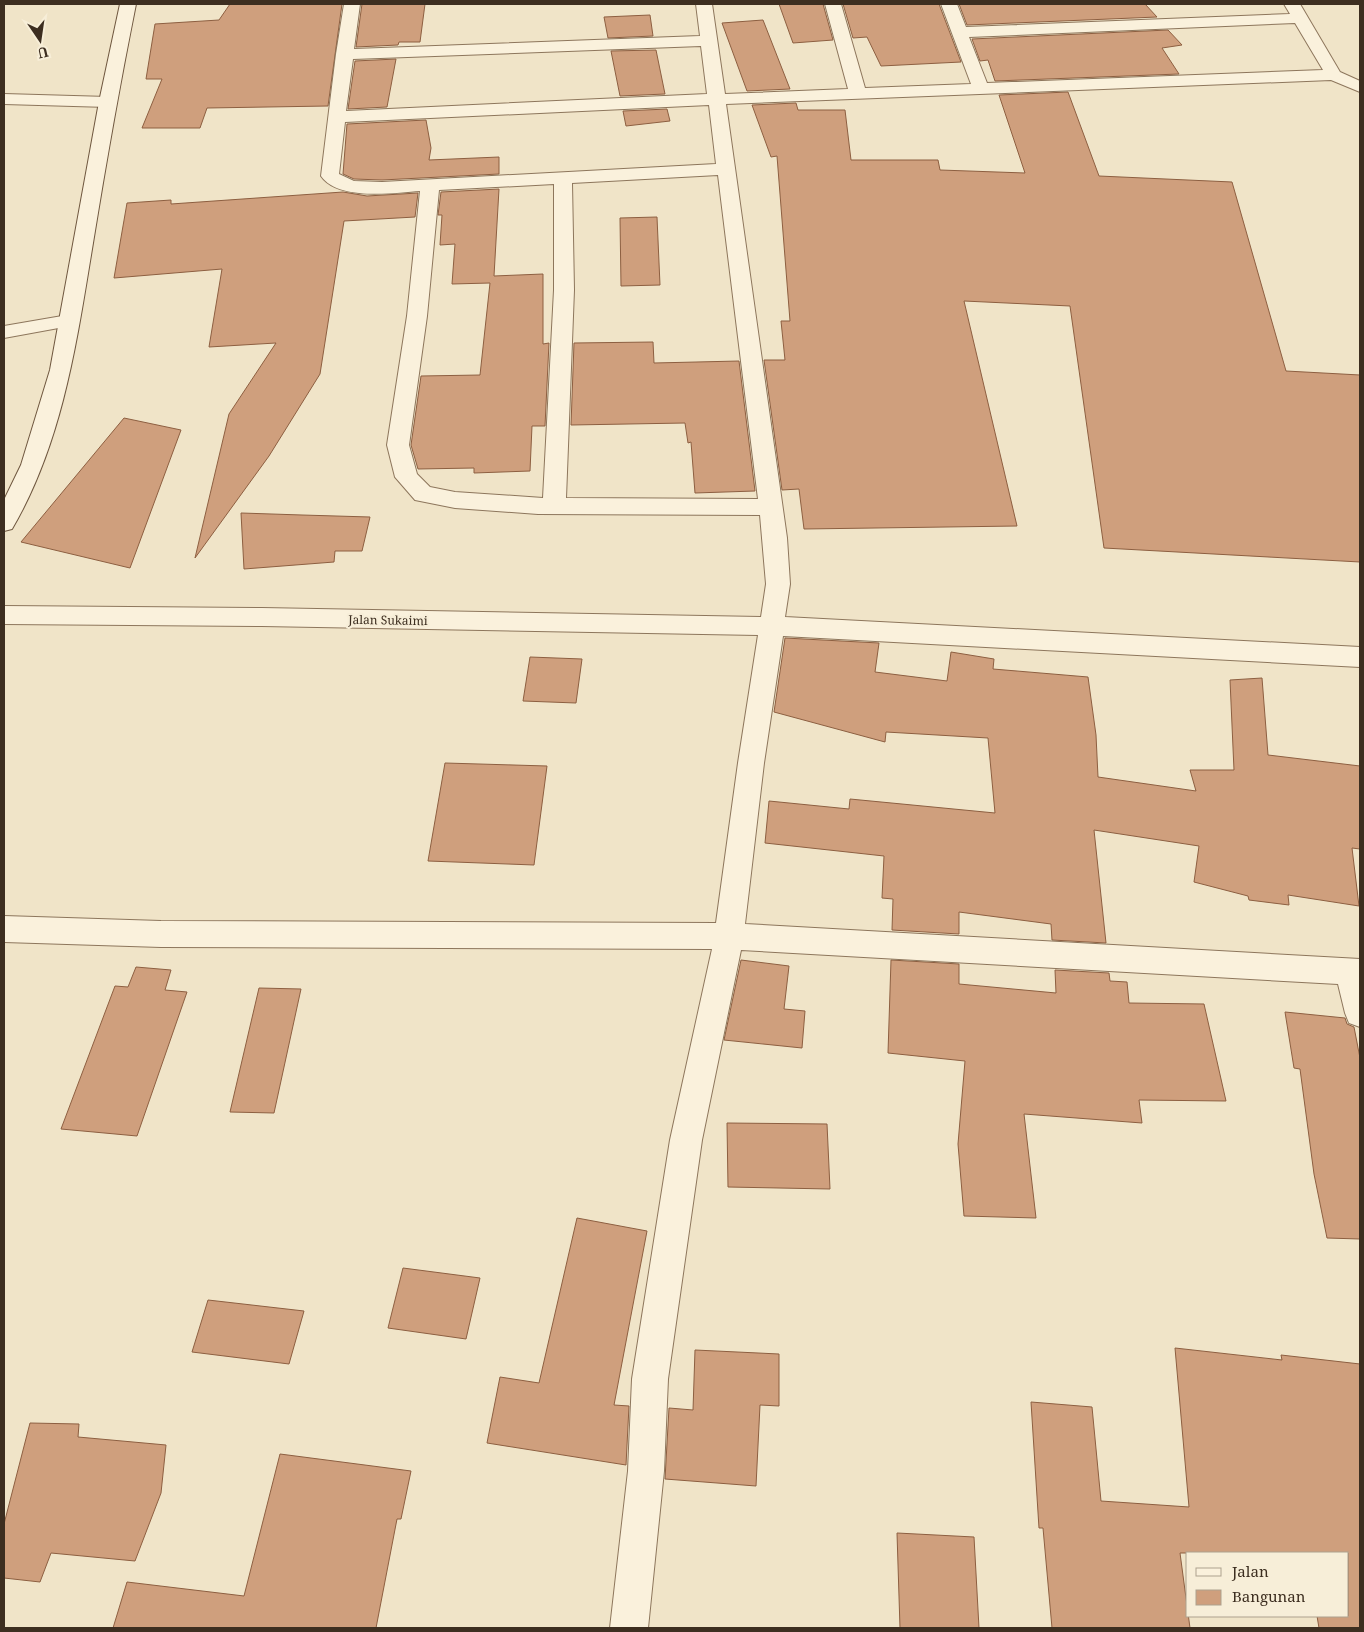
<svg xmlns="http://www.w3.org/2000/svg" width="1364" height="1632" font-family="'Noto Serif',serif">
<rect width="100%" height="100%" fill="#f0e4c8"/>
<path fill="#cf9f7d" stroke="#8d5f41" d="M230 4H342L328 106 207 108 200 128H142L162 79H146L155 24 219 20Z
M362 4H425L420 42H399L398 45 356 47Z
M779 4H823L833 40 793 43Z
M843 4H939L961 62 881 66 867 37 853 38Z
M959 4H1145L1157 17 967 25Z
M650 15 653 36 608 38 604 17Z
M763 20 790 89 747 91 722 23Z
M1168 30 1182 45 1162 48 1179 74 995 81 988 60 980 61 972 39Z
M656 50 665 94 620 96 611 51Z
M396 59 387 107 348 109 355 61Z
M1068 92 1099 176 1232 182 1286 371 1360 375V562L1104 548 1070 306 964 301 1017 526 804 529 799 489 782 490 764 360H785L781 321H790L777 156 771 157 752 105 796 103 798 110H845L851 160H938L940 170 1025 173 999 95Z
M667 109 670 121 626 126 623 111Z
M426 120 431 148 429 160 499 157V174L382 180 354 179 343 174 347 124Z
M499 189 494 276 543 274V344L549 343 545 426H532L530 471 474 473V468L418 469 411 445 421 376 480 375 490 283 452 284 455 244 440 245 442 215H438L441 192Z
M343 192 367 196 418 193 415 217 344 221 320 374 269 456 195 558 229 414 276 343 209 347 222 269 114 278 127 203 171 200V204Z
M657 217 660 285 621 286 620 218Z
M653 342 654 363 739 361 755 491 695 493 691 442 688 443 685 423 571 425 574 343Z
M124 418 181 430 130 568 21 542Z
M241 513 302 515 370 517 362 551H335L334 562 244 569Z
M785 638 879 643 875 672 947 681 951 652 994 659 993 669 1088 677 1096 735 1098 777 1196 791 1190 770H1234L1230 680 1262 678 1268 755 1360 766V849L1352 848 1359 906 1288 895 1289 905 1249 900 1248 896 1194 882 1199 846 1094 830 1106 943 1052 940 1051 924 959 912V934L892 930 893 899 882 898 884 856 765 843 769 801 849 809 850 799 995 813 988 738 886 732 885 742 774 712Z
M530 657 582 659 576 703 523 701Z
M445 763 547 766 534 865 428 861Z
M741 960 789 966 784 1009 805 1011 802 1048 724 1040Z
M891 960 959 964V984L1056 993 1055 970 1109 973 1110 981 1127 982 1129 1003 1204 1004 1226 1101 1139 1100 1142 1123 1024 1114 1036 1218 964 1216 958 1144 965 1061 888 1053Z
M136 967 171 970 165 990 187 992 137 1136 61 1129 115 986 128 987Z
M259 988 301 989 274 1113 230 1112Z
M1285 1012 1345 1018 1347 1024 1354 1027 1360 1058V1239L1327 1238 1314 1174 1300 1069 1294 1068Z
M727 1123 827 1124 830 1189 728 1187Z
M577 1218 647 1231 614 1405 629 1406 626 1465 487 1443 500 1377 539 1383Z
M403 1268 480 1278 466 1339 388 1328Z
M208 1300 304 1311 289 1364 192 1352Z
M1175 1348 1282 1360 1281 1355 1360 1364V1628H1319L1317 1616H1348V1553H1180L1190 1628H1052L1043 1528H1039L1031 1402 1092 1407 1101 1501 1189 1507Z
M695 1350 779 1354V1406L760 1405 756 1486 665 1479 669 1408 693 1410Z
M30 1423 79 1424 78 1437 166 1445 161 1493 135 1561 51 1553 40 1582 4 1578V1524Z
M280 1454 411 1471 401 1519H397L376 1628H113L127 1582 244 1596Z
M897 1533 974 1537 979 1628H900Z"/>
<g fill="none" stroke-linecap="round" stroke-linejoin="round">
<g stroke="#8d765c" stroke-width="2">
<path id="minor" d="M344 4H360L354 49 700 36 696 4H712L725 94 848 89 825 4H841L865 88 971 84 941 4H957L966 27 1290 14 1284 4H1300L1340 72 1360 81V92L1331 80 726 104 787 538 790 584 785 617 1360 647V667L783 636 764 763 745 924 1360 959V1027L1349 1023 1345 1013 1338 984 741 950 702 1140 668 1379 664 1471 648 1628H610L628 1471 632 1379 670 1140 712 949 161 947 4 942V916L161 921 716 923 738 763 758 635 262 626 4 624V606L262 608 761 617 766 584 760 515 538 514 455 508 415 500 395 477 387 445 407 316 420 191C394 193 338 201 321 176L336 54ZM1295 23 1323 70 987 83 969 37ZM701 46 707 94 346 111 353 59ZM709 105 716 164 382 182 354 181 339 174 345 122ZM718 175 758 499 566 498 574 290 572 183ZM554 184V290L543 498 455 492 430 487 417 474 409 445 427 316 439 190Z
M4 94 108 97 114 98 117 102 114 106 108 107 4 104Z
M68 315 75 317 78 321 75 325 4 338V326Z"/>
</g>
<g stroke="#6f573f" stroke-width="2">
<path id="secondary" d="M120 4H136C120 83 106 163 93 243 77 340 63 442 12 529L4 531V500L21 465 50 370 99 102Z"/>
</g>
<use href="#minor" fill="#faf1dc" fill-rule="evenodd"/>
<use href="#secondary" fill="#faf1dc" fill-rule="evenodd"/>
</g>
<g text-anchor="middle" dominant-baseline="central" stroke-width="4.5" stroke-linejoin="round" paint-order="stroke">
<g font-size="12" fill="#3d2e20" stroke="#f7eed8">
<text transform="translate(388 620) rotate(1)">Jalan Sukaimi</text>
</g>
</g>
<rect width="1364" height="1632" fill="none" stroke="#3d2e20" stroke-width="10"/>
<rect x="1186" y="1552" width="162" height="65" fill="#f7eed8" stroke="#ada18e"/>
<rect x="1196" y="1568" width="25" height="8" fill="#faf1dc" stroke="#ada18e"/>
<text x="1232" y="1577" font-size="15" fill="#3d2e20">Jalan</text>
<rect x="1196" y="1590" width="25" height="15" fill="#cf9f7d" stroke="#ada18e"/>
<text x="1232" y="1602" font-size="15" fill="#3d2e20">Bangunan</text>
<g transform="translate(40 40) rotate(167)" stroke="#f7eed8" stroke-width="4" paint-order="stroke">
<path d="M0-4L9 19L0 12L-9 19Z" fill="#3d2e20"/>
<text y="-8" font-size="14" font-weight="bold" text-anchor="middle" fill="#3d2e20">U</text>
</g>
</svg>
